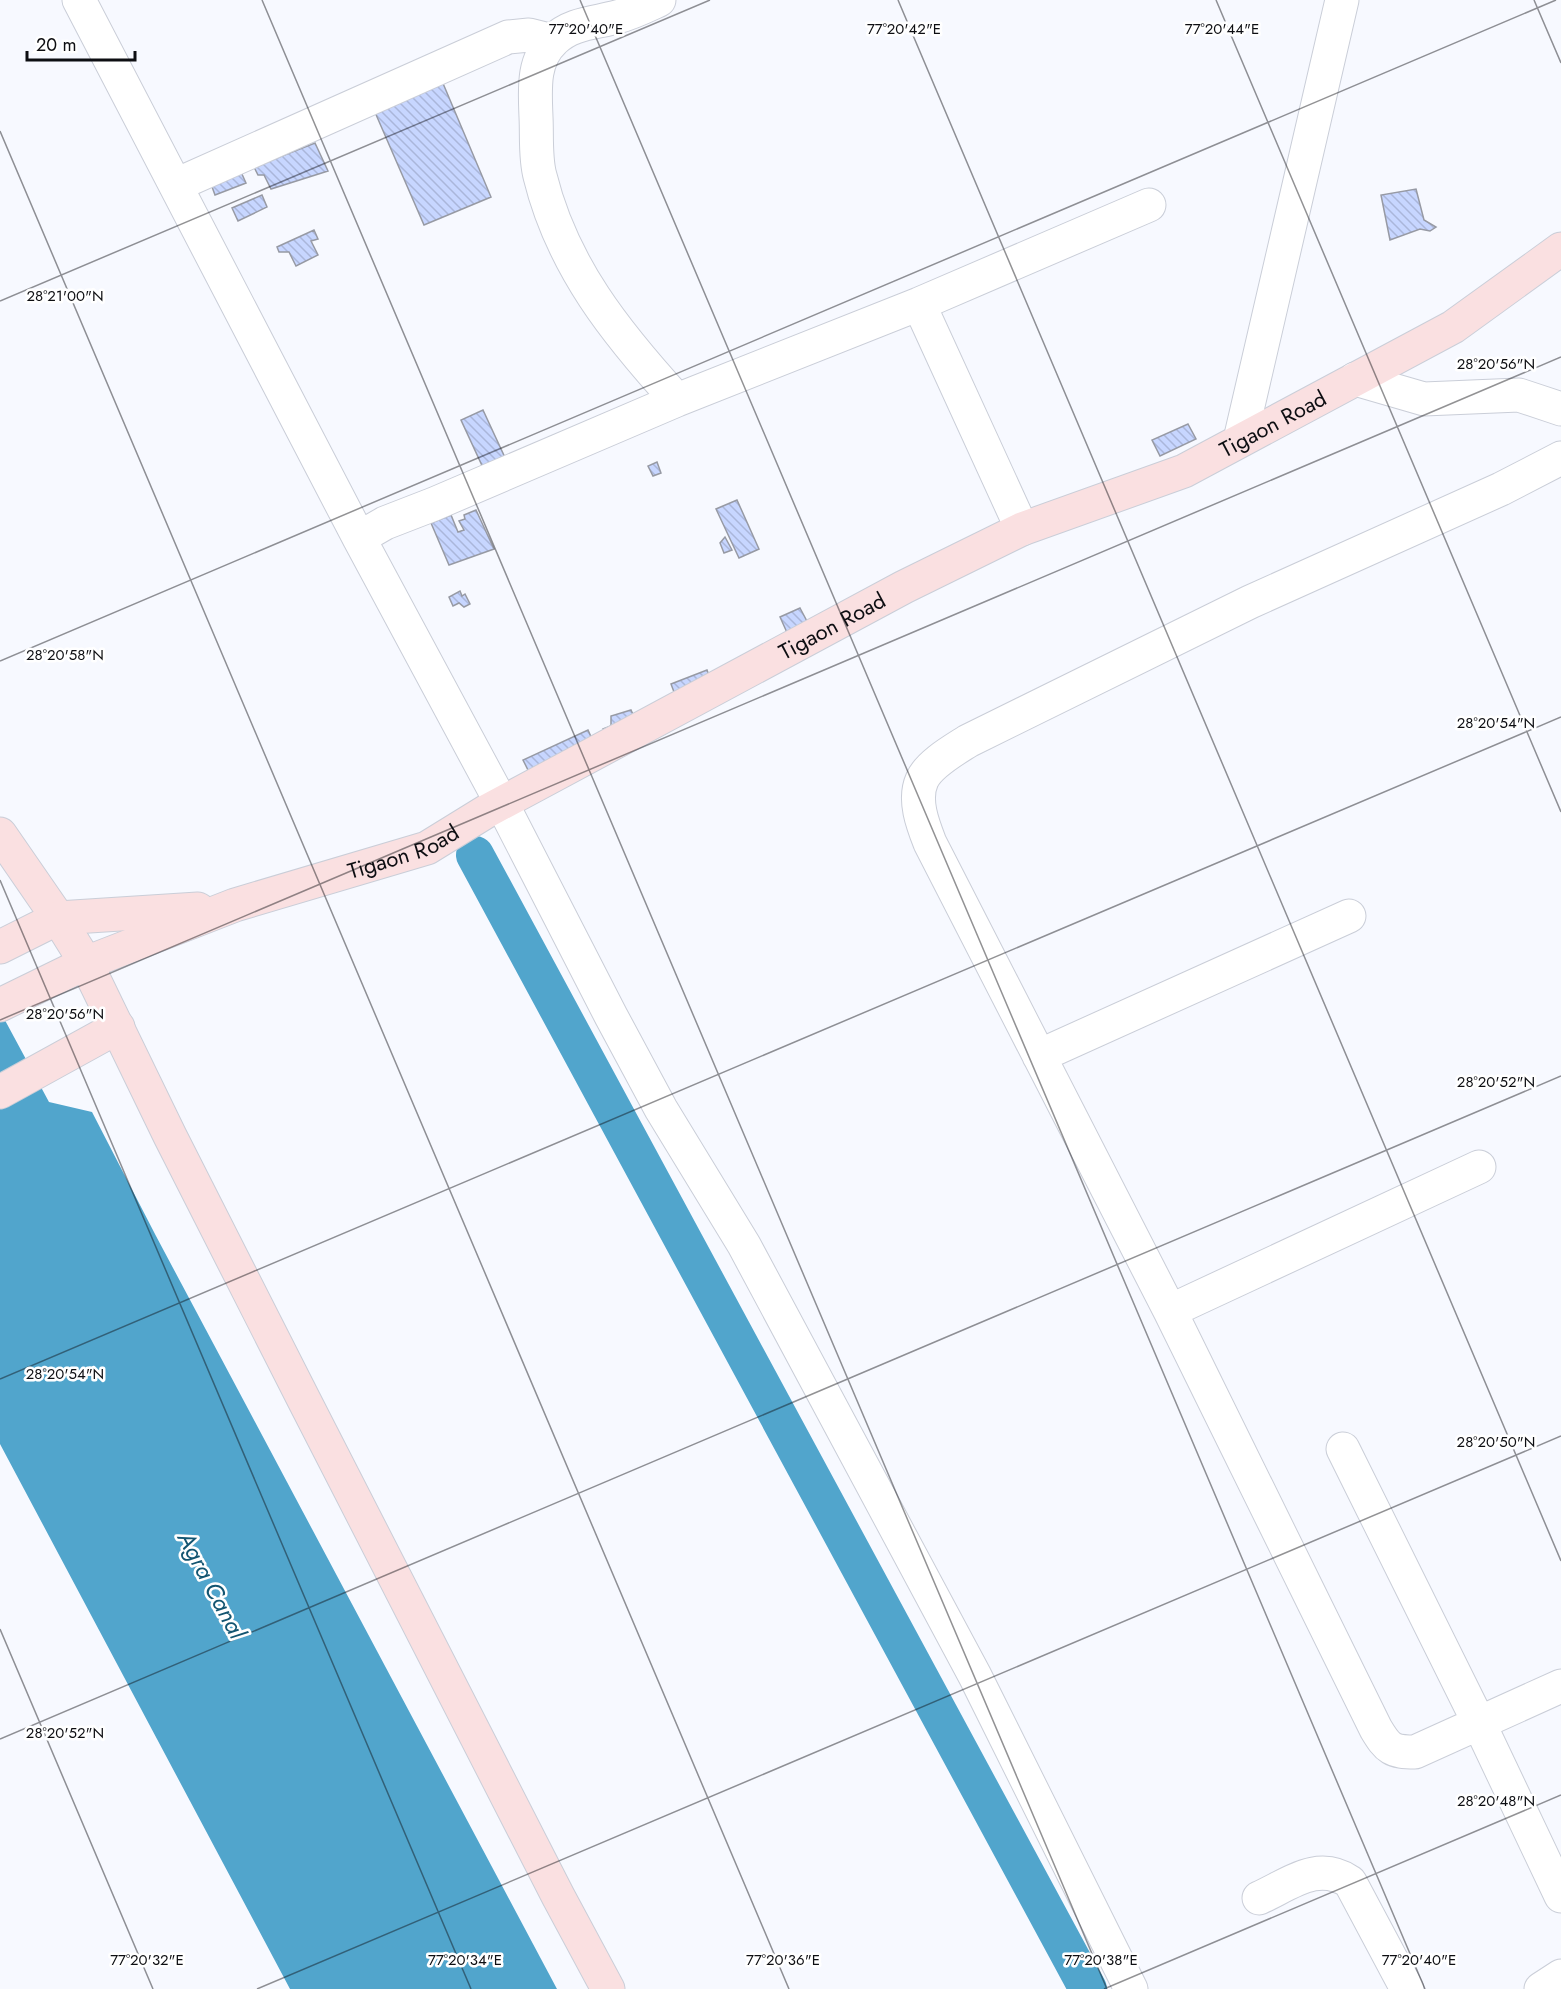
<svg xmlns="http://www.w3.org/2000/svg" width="1561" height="1989" font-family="Jost,sans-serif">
<defs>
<pattern id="building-back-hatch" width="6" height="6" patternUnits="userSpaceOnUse" patternTransform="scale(1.5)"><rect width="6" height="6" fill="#c7d6ff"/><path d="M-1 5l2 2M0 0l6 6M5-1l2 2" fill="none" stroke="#aab6da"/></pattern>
</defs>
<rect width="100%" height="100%" fill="#f7f9ff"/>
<path fill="#51a5cc" d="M0 1011 49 1102 92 1112 156 1236 557 1989H290L0 1444Z"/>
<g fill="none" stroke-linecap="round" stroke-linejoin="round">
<path stroke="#51a5cc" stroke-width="38" d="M475 855 1088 1989"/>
</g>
<path fill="url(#building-back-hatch)" stroke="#979aa4" stroke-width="1.5" d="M442 81 491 197 424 225 374 110Z
M315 143 328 171 271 189 264 175H258L254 167Z
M241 172 246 183 215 195 211 184Z
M1416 189 1424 220 1436 227 1430 231 1420 229 1390 240 1381 195Z
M262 195 267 207 238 221 232 208Z
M314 230 318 239 311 241 318 255 296 266 289 252H279L277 247Z
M483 410 507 462 485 472 461 420Z
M1188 424 1196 439 1160 456 1152 440Z
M657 462 661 473 653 476 648 466Z
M737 500 759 549 739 558 716 509Z
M476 510 494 549 449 565 431 523 451 515 458 532 464 530 459 521 465 519 464 515Z
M725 537 732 550 724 553 720 543Z
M460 591 462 596 465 594 470 604 464 607 459 603 453 606 449 597Z
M800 608 810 627 789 637 780 617Z
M707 670 713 686 677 700 671 684Z
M631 710 638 725 605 737 603 729 611 726V716Z
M588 730 596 748 532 778 523 760Z"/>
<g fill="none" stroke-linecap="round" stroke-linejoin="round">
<g stroke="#caced8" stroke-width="35">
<path id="street" d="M79 0 359 538 502 804 611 1016 661 1109 744 1245 975 1676 1131 1989
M659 0C646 6 632 13 617 17 595 23 571 23 554 40 532 60 535 90 536 117 537 136 535 158 540 176 562 266 616 333 677 400
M176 185 508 37 529 35 553 41
M919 304 1022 529
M1355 379 1424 399 1519 395 1561 409
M1240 440 1342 0
M1561 458 1501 489 1250 602 968 741C954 750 929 764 922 780 913 800 923 825 930 843L1170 1311 1376 1729C1388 1749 1392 1752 1415 1752L1561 1686
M359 538 385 523 434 504 677 400 919 304 1149 205
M1039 1056 1349 916
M1170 1311 1479 1167
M1343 1449 1479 1723 1561 1896
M1259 1898C1290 1884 1318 1860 1350 1882L1407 1989
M1541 1989 1561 1976"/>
</g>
<g stroke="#caced8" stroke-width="35">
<g id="secondary">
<path d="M0 834 58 918 86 963 170 1136 304 1400 558 1896 608 1989"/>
<path d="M0 947 58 918 198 909"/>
<path id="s1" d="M0 1005 86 963 235 905 427 848 487 811 904 587 1022 529 1184 471 1453 327 1561 249"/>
<path d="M0 1092 118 1027"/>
</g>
</g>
<use href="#street" stroke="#fff" stroke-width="33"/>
<use href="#secondary" stroke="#fae0e1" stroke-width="33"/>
</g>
<path fill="none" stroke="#0d0e12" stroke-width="1.5" stroke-opacity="0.45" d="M262 0 1107 1989M580 0 1425 1989M898 0 1561 1561M1216 0 1561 812M1534 0 1561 63M0 131 789 1989M0 301 710 0M0 661 1556 0M0 880 471 1989M0 1020 1561 357M0 1379 1561 717M0 1629 153 1989M0 1739 1561 1076M257 1989 1561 1436M1104 1989 1561 1795"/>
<g text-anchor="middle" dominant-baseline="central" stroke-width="5" stroke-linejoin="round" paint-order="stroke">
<g font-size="22" fill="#0d0e12" stroke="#fff">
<text stroke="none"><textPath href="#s1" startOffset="1404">Tigaon Road</textPath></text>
<text stroke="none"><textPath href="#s1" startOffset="918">Tigaon Road</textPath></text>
<text stroke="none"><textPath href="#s1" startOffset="432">Tigaon Road</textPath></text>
</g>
<g font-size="24" font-style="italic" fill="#135571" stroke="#fff">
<text transform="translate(212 1585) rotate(62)">Agra Canal</text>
</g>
</g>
<g font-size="15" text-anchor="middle" fill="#0d0e12" stroke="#fff" stroke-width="5" stroke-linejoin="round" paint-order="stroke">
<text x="586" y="34">77°20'40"E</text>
<text x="904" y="34">77°20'42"E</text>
<text x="1222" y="34">77°20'44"E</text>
<text x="65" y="301">28°21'00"N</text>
<text x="1496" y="369">28°20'56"N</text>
<text x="65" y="660">28°20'58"N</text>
<text x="1496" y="728">28°20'54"N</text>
<text x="65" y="1019">28°20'56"N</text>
<text x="1496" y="1087">28°20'52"N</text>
<text x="65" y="1379">28°20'54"N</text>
<text x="1496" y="1447">28°20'50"N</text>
<text x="65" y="1738">28°20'52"N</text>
<text x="1496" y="1806">28°20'48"N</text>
<text x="147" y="1965">77°20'32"E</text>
<text x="465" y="1965">77°20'34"E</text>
<text x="783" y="1965">77°20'36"E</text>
<text x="1101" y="1965">77°20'38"E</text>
<text x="1419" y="1965">77°20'40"E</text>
</g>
<path d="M27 51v9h108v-9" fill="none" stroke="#0d0e12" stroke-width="3"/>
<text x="36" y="51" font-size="18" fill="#0d0e12" stroke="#ffffff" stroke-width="4.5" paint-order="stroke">20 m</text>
</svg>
